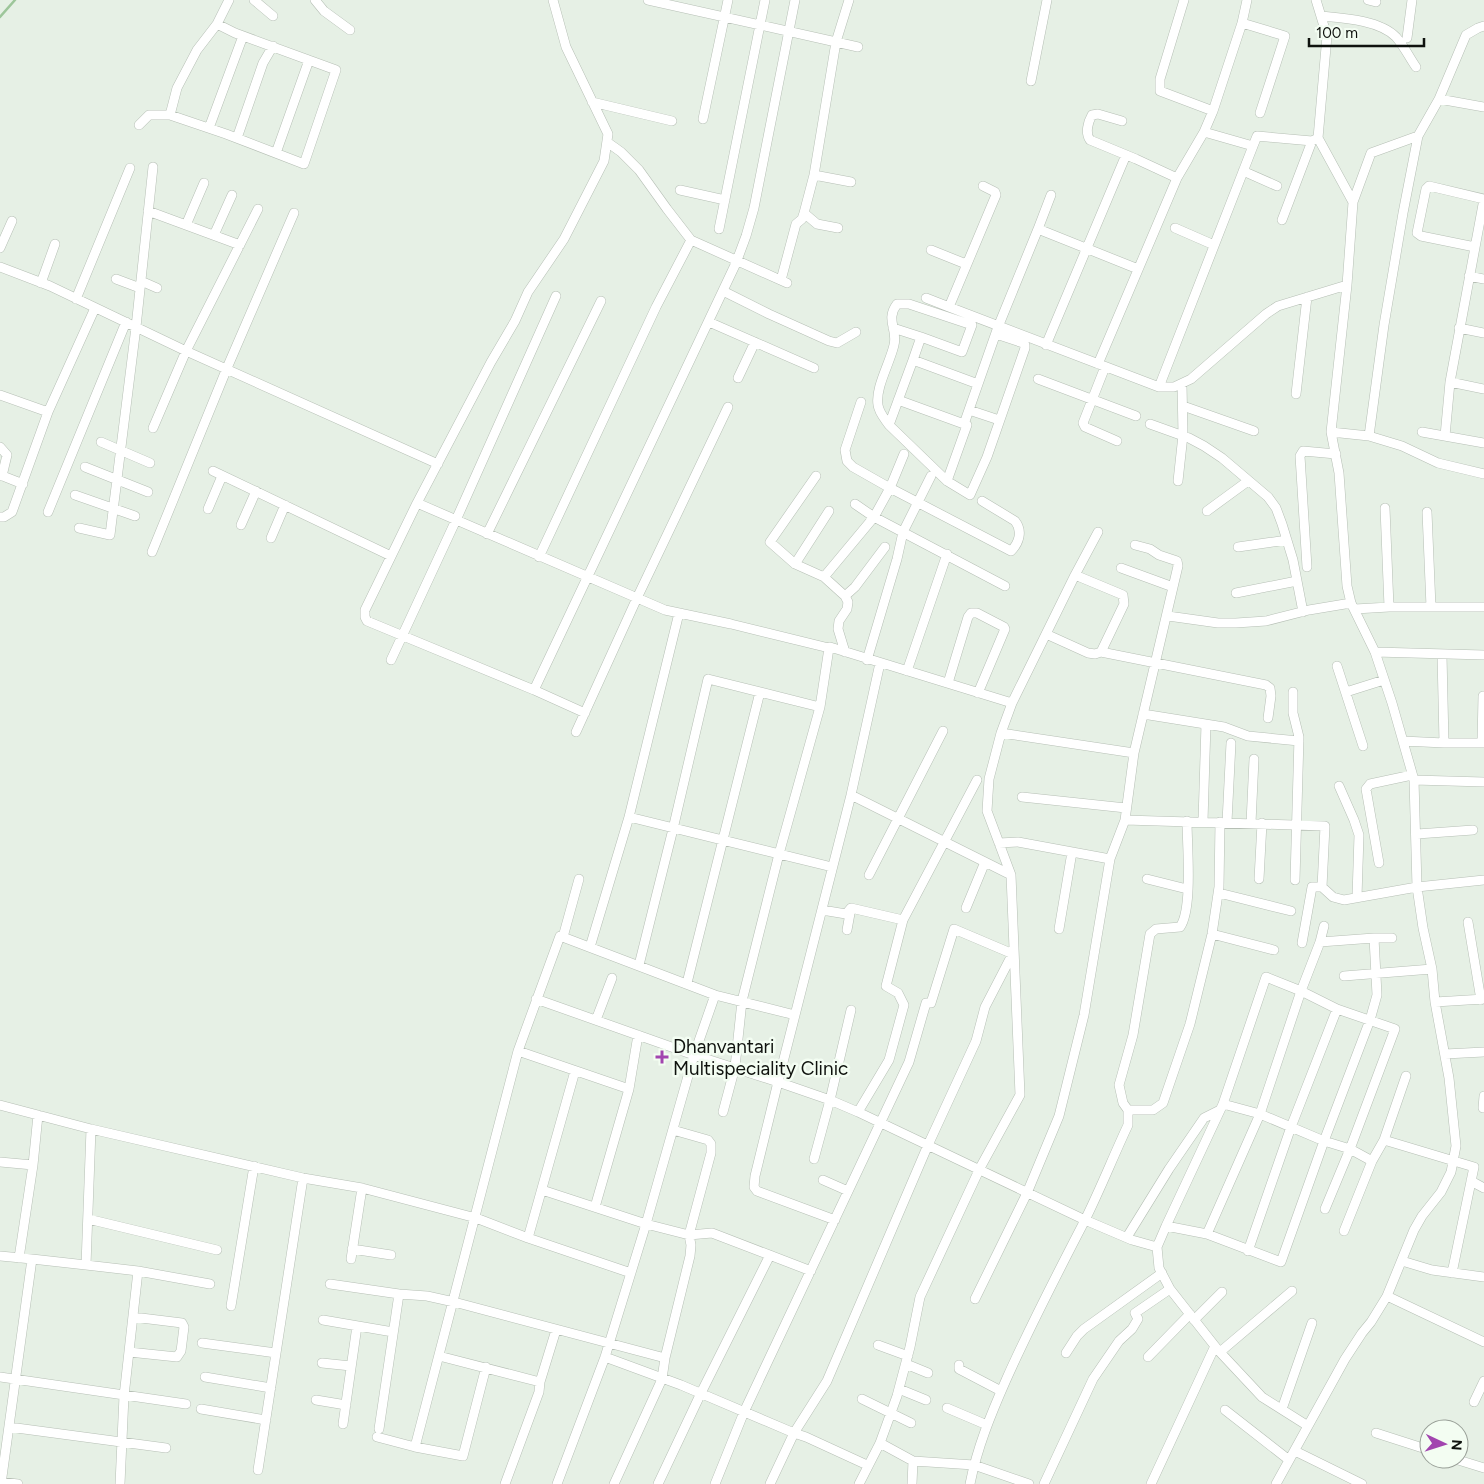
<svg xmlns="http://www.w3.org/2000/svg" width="1484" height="1484" font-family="Figtree,sans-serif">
<rect width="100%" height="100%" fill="#e6f0e5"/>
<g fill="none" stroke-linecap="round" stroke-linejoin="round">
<path stroke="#9dc69a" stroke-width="2.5" d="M0 17 15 0"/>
<g stroke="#b6bfb5" stroke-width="10">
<path id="street" d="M254 0 273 16
M315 0 324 11 350 30
M553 0 566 47 608 134 604 161 564 239 528 292 515 321 491 362 417 503 665 610 731 624 829 648 830 647 1012 703
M648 0 836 42 849 0
M1184 0 1160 79V91L1213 111
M1368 0 1376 2
M1321 16C1343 18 1380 20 1396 37 1404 46 1409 57 1416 67
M1242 23 1285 36 1260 113
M217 24 235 33 336 70 304 164 226 134 170 115 177 88 197 50 217 24 229 0
M1407 38 1412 0
M1031 81 1047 0
M1439 99 1484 107
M592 102 672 121
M703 119 728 0
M1122 121 1098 114 1092 115C1088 122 1085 133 1090 140L1136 159 1177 178
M139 125 149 115H170
M209 128 243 36
M1204 132 1253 146 1257 136 1312 141 1318 138
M237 138 263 63 273 46
M607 142 621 152 639 170 667 209 691 240 787 283
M276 153 309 60
M1243 171 1277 186
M814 175 851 182
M983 186 995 192 996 195 949 307 1159 387H1174L1191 379 1266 314 1278 306 1347 285
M680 190 725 200
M1353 202 1371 153 1418 136
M148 211 240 245
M1282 220 1312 141
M186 225 204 183
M838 228 817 224 804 213 814 175 836 42 858 47
M1175 228 1214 245
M719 229 765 0
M1038 229 1051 195
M214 235 232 195
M1475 247 1421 236 1417 233 1426 189 1429 186 1484 199
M0 248 12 221
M931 250 966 264
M0 267 50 286 186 351 438 464
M1469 276 1484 279
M116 279 140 288
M781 280 796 224 802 219 804 213
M141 281 157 288
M41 283 55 244
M723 291 769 314 829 341 837 343 856 332
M926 298 949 307
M76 299 130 168
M709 322 814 368
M893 328 921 337 913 360 978 384
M1459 328 1484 333
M1046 345 1126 155
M913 360 889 425 947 481 970 495 987 457 1025 348V345L1023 343 996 334
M1098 364 1177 178 1204 132 1213 111 1242 23 1247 0
M1105 367 1083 423 1085 427 1117 441
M738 378 755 342
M1038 379 1136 416
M1450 382 1484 389
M1159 387 1253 146
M1296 394 1307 297
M0 395 48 412
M898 400 964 424
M861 402 845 450 847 461 853 467 890 488 1011 551C1019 543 1023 531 1015 521L982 501
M1183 406 1254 431
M969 410 999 420
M1150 424 1189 438 1204 446 1222 458 1268 497 1276 508 1282 524 1293 560 1303 612
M889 425C885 419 879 413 878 405 875 388 890 363 894 345 898 329 885 320 897 304H909L972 325 962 352 921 337
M153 428 186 351 258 209
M1331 432 1369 436 1402 446 1438 463 1484 474
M1422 432 1484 443
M1369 436 1384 325 1403 213 1418 136 1439 99 1466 35 1478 28 1484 26
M1445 436 1450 382 1484 199
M101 442 150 463
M0 447 7 455 2 476
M85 467 148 492
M213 471 391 556
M0 475 23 484
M816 476 770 542 795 564 824 577 845 596 848 602 847 609 839 621 838 629 845 652
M947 481 967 425 964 424 998 327 1038 229 1138 269
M1178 481 1183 435 1182 384
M75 495 135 516
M417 503 365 610V617L367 621 534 690 585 713
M855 504 874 517 1005 586
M1385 508 1389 607
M208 509 222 476
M1207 511 1248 481
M48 512 126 322
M1427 512 1431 607
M0 517H4L12 512 48 412 95 308
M241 525 256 491
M79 528 110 535 136 327 153 167
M487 534 601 301
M271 538 285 505
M1238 547 1287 540
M152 552 227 368 294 213
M539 557 656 307 691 240
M795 564 829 511
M1307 567 1300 456 1303 451 1336 454
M1121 568 1173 587
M824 577 874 517 890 488 904 454
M1236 593 1297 581
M845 596 855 587 885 547
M1355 609 1389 607H1484
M1168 616 1218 623H1236L1266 621 1309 610 1351 603
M1046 634 1088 653 1095 654 1101 652 1124 604 1123 595 1075 575
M1101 652 1266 685 1270 688 1271 696 1268 718
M1375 652 1484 655
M1442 655 1444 743
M391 660 456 520 556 296
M867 660 897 559 903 532 931 476
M1337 666 1363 746
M907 671 947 554
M948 683 968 617 971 613H977L1004 627 1005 629 978 693
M534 690 736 263 746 236 754 208 795 0
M1293 692V713L1299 737 1295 880
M1346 692 1384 680
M1143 714 1224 727 1248 736 1299 741
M576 732 637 598 728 407
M1001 733 1134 753
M1403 741 1444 743H1484
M1482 743 1483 696
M977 780 903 920 886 986 898 993 904 1005 889 1060 858 1112 1085 1220 1132 1240 1157 1247 1159 1268 1170 1289 1218 1350 1262 1397 1308 1426
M1414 780 1484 782
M1339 786 1354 820 1359 835 1357 897
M851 795 1011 875
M1022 797 1126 808
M629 817 679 613
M1125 820 1325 826 1322 887H1312L1302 943
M1203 821 1206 724
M1227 822 1231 743
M1251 823 1254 759
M1417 834 1473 830
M999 843 1018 842 1110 859
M1379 863 1366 789 1370 784 1412 775
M869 875 943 731
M1147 879 1187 889
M1259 879 1262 823
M1322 887 1333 897 1344 900 1417 887 1484 880
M1219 893 1291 911
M966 908 985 862
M822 910 846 914 851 908 903 920
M1468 922 1481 1000
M1059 929 1072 852
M847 930 851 908
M1212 934 1274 950
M563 937 579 879
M1320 942 1374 938H1392
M590 947 629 817 832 867
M639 965 673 829 708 679 820 707
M1344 976 1432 969
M687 983 760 692
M536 999 694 1055 778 1082 755 1176 754 1187 757 1191 835 1220
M1435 1002 1484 999
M851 1010 830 1100 778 1082 851 795 880 663
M596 1020 612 978
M518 1051 629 1089
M1445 1054 1484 1052
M1223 1104 1260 1114 1324 1141 1350 1149 1372 1161
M0 1105 91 1129
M1483 1108 1484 1096
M1128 1110H1153L1163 1103 1190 1024 1212 934 1219 887 1220 822
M723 1112 735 1067 742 1001 779 854 820 707 829 648
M1384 1140 1474 1167 1452 1273
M814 1159 830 1100 858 1112
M0 1162 33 1165
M823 1180 848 1191
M1471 1181 1484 1188
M542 1190 646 1224 689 1235 711 1153V1144L708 1140 673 1130
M595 1207 629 1089 638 1035
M88 1219 217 1250
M1166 1226 1223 1104 1266 977 1301 991 1337 1009 1395 1029 1350 1149 1325 1209
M1344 1231 1372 1161 1384 1140 1406 1076
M1207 1234 1281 1262 1324 1141 1370 1020 1377 995 1374 938
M1127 1237 1169 1169 1204 1118 1220 1110
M528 1238 575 1071
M1157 1247 1166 1226 1207 1234 1260 1114 1301 991 1320 942 1324 926
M352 1249 391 1255
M1248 1251 1291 1127 1337 1009
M0 1256 32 1259
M19 1258 33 1165 38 1115
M351 1259 362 1188
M1402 1261 1432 1270 1484 1277
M86 1265 138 1271 210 1284
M330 1284 399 1294
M1387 1296 1484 1342
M975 1299 1027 1193 1059 1116 1084 1015 1110 859 1125 820 1134 753 1178 566 1177 561 1159 555 1150 549 1135 545
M231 1306 254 1166
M323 1320 393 1332
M1194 1320 1222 1292
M202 1343 276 1353
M878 1345 908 1356
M129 1352 177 1357 181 1351 184 1327 182 1323 133 1317
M1220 1352 1292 1291
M1066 1353 1077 1336 1084 1329 1162 1273
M439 1356 540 1382
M605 1357 681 1385 794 1433 806 1437 867 1465
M1148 1357 1190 1314
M322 1363 351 1366
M906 1364 928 1373
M959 1365V1369L1001 1391
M0 1377 186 1404
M205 1377 271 1388
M899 1389 926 1400
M862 1399 911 1423
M316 1400 346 1405
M1474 1402 1484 1381
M947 1408 987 1425
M201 1409 266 1420
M1282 1409 1312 1323
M1225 1410 1289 1460
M343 1424 357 1326
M9 1427 166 1448
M379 1429 399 1294 427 1296 454 1302 665 1358 690 1256 691 1245 689 1235 712 1233 811 1271
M1376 1433 1429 1450
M377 1437 415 1447 463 1456 486 1367
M880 1443 913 1461 974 1465 1029 1484
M415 1447 518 1051 560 936 715 995 795 1015
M1295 1451 1362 1484
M1455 1459 1484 1468
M258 1470 303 1178
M1 1482 18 1484
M1 1484 32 1259 86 1265 91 1129 303 1178 362 1188 476 1218 528 1238 631 1273
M120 1484 124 1396 138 1271
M505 1484 539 1392 540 1382 556 1330
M557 1484 605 1357 646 1224 694 1055 715 995
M614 1484 662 1379 665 1358
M658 1484 701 1393 770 1255
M715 1484 744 1412 909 1062 926 1003H931L954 929 1013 954
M770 1484 794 1433 827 1381 928 1145 976 1041 985 1007 1013 953
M859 1484 880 1443 897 1396 910 1347 920 1297 980 1168 1020 1095 1011 875 987 811 989 779 1001 733 1012 703 1075 575 1098 532
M912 1484 913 1461
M970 1484C977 1448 991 1414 1006 1380 1030 1326 1057 1274 1084 1222 1100 1190 1113 1157 1128 1125V1110L1123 1103 1119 1085 1133 1035 1150 934 1156 929 1180 927C1193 909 1187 845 1187 821
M1044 1484 1093 1379 1119 1341 1132 1329 1138 1319 1135 1313 1170 1289
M1151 1484 1215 1346
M1276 1484 1345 1359 1362 1333 1371 1322 1387 1296 1414 1230 1422 1216 1441 1192 1451 1172 1456 1146 1449 1078 1435 1002 1432 969 1423 928 1417 887 1414 780 1392 703 1375 652 1351 603 1347 586 1339 473 1331 432 1347 285 1353 202 1318 138 1327 36 1316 0"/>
</g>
<use href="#street" stroke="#fff" stroke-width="9"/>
</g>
<path fill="#a245af" stroke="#f3fdf2" stroke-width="2" d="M659.5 1049.5h5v5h5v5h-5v5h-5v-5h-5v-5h5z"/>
<g text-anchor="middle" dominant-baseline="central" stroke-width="5" stroke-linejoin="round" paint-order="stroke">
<g font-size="19" fill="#0f120e" stroke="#f3fdf2" text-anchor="start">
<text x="673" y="1046">Dhanvantari<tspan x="673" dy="22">Multispeciality Clinic</tspan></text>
</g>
</g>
<g transform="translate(1444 1444) rotate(94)"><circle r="24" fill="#f3fdf2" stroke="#989f97"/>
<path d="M0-4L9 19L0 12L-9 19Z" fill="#a245af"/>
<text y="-8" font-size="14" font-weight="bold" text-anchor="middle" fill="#0f120e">N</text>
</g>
<path d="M1309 38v8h115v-8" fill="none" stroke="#0f120e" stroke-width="2.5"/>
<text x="1316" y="38" font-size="15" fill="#0f120e" stroke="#f3fdf2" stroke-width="4" paint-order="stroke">100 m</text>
</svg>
